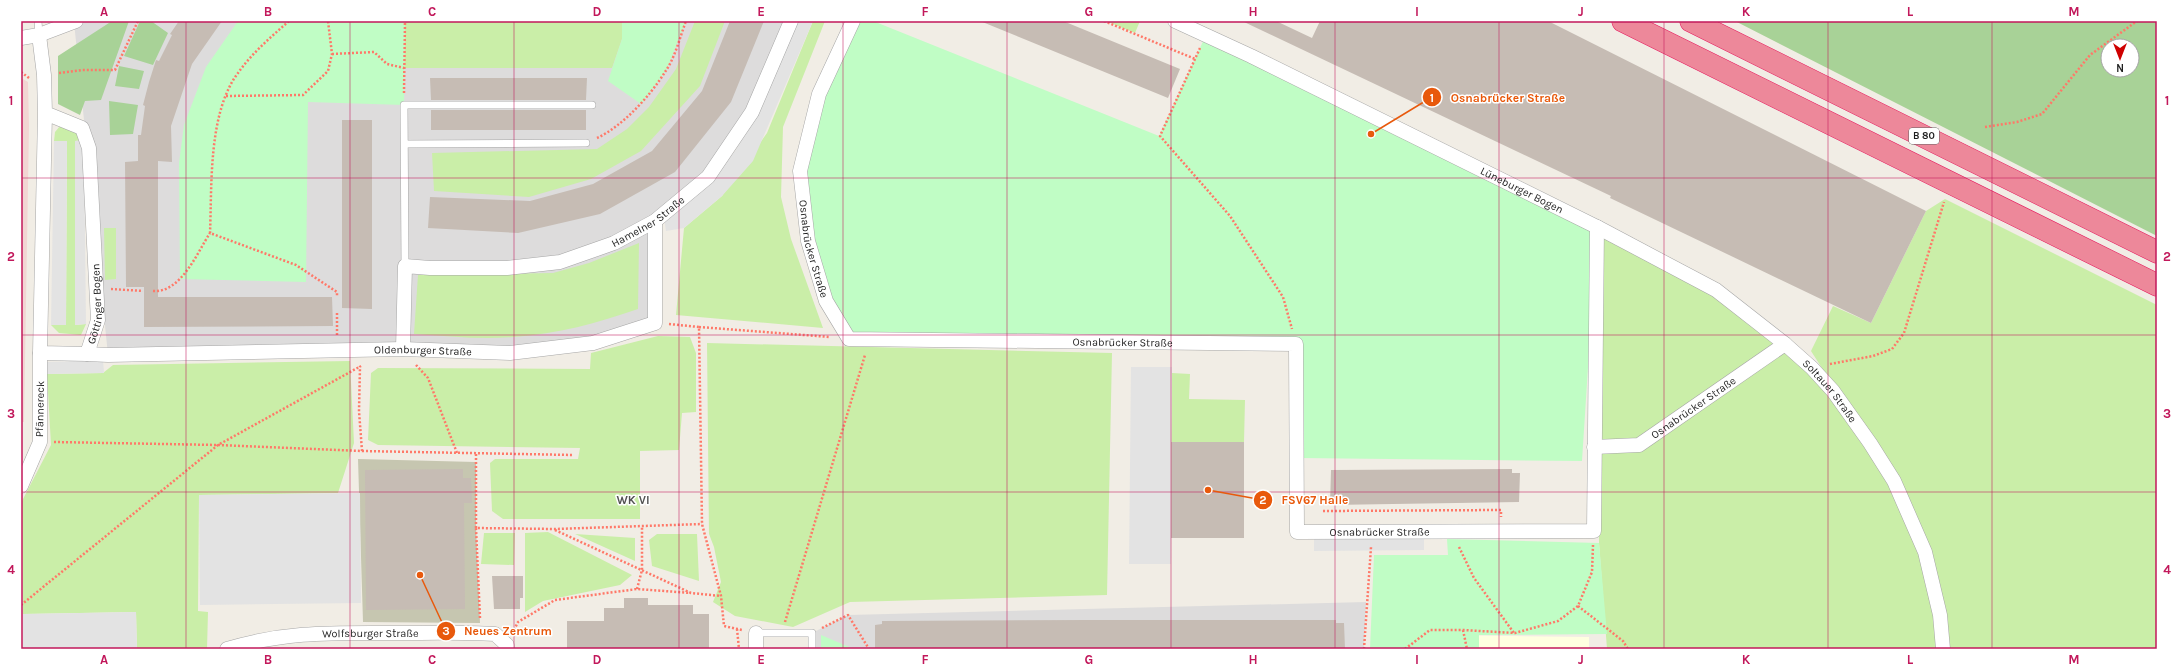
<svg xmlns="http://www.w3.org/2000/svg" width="2178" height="670" font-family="Karla,sans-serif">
<rect width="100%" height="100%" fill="#f1ede5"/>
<path fill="#dddcdc" d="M76 21H785L752 112 708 177 655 221V323L593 343 510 353 108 355 74 22Z
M1366 602 1364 649H812V633L848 615Z"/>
<path fill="#f2d5d3" d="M21 78 28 82 29 126 24 422H21Z"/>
<path fill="#ffffe0" d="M1435 635 1589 637V649H1420Z"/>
<path fill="#c6c6b0" d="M358 459 476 462V528L480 623 363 622Z"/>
<path fill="#caeea8" d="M405 21H622V39L612 68H404Z
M695 21H725L700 86 641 151 591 179 529 197 434 191 432 153 597 149 627 129 649 107 676 69Z
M813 21H825L783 127 781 197 791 239 823 328 676 315 684 228 722 196 767 133Z
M1106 21H1140L1135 33Z
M60 126 77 130 84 140 75 141V325L86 324 81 335 59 333 51 325H66L67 141H54L55 132Z
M1945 199 2157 305V649H1607L1599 543 1597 227 1716 290 1785 344 1857 423 1811 351 1833 306 1871 323 1926 211Z
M104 228H116V279L105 280Z
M639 243 638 309C598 323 557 334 514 337 481 340 447 336 414 334L418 275 553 273 589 263Z
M658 336 690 337 696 353V412L682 413 679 450 640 451V519H503L492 511 490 463 495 459H578L580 448 378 445 368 440 371 373 378 368 590 369 591 353Z
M707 343 1112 353 1107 595 850 602 793 627 735 616 713 602 721 582 714 547 709 534Z
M350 361 354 443 338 493 199 495 198 611 208 612 207 649H137L136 612 23 614 22 501 51 445 47 374 103 373 113 365Z
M1172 373 1190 374 1189 399 1245 400 1244 442H1171Z
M548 532 632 575 620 585 543 601 525 612V533Z
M484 533H515L514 565 481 564Z
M575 534 635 538V561Z
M657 534H697L699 581 652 566 649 540Z"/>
<path fill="#a8d297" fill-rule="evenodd" d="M112 21H129L101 100 85 101 80 115 58 104V56Z
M140 21H151L168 33 153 65 124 56Z
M1735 21H2157V236ZM2108 46H2132V70H2108Z
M119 66 144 71 139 89 115 86Z
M109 101 138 105 133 134 110 135Z"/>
<path fill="#c0fdc5" d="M238 21H405L404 105 308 102 306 282 180 279 179 163 184 125 206 67Z
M622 21H686L666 71 641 104 608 81 622 39Z
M853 21H873L1159 136 1206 35 1597 227 1582 461 1299 458 1296 345 849 339 826 301 801 168 819 94Z
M1447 539 1599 543 1607 634 1479 635V649H1370L1374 555H1448Z
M821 635 854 649H821Z"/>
<path fill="#e3e3e3" d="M796 21H813L753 161 722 196 684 228 666 231 664 218 714 178 735 151 761 109Z
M84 140 86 324 75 325V141Z
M54 141H67L66 325H51Z
M103 360 104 373 47 374 46 362Z
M1131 367H1172L1171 564H1129Z
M360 493 361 603 200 605 199 495Z
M1424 537V550L1314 551V538Z
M136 612 137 649H23V614Z"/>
<path fill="#c6bcb4" d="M179 21H222L192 64 171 126 172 162 158 161V297H332L333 326 144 327V287H126L125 162 138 161V135H141L145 106 143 105 149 82 156 60 159 61 172 35 170 34Z
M730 21H764L731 102 675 172 600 214 518 233 428 228 430 197 530 201 593 184 652 151 702 91Z
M980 21H1063L1180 69 1168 98Z
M1242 21H1276L1312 38 1320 21H1548L1926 211 1871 323 1610 198 1611 196Z
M430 78H587L586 100H431Z
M431 110H586V130H431Z
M342 120H372V309L342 308Z
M1171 442H1244V538H1171Z
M463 469V478H471L472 503H464L465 609 366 610 365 470Z
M1512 469V473H1520L1519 502 1330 505 1331 470Z
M492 576H523V598H520V609H494Z
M624 598H648V605H693V614H709V649H567V621H604V608H624Z
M1089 620H1336V623H1344L1345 649H875V625L882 624V621Z"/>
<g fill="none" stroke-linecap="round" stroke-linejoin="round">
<g stroke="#a6a6a6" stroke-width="8">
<path id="lane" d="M38 21 39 35
M405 144 586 143
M405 266 404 105H592
M756 633H812V649"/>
</g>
<g stroke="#a6a6a6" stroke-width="15">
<g id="street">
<path id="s1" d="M853 21 819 94 800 171 808 241 826 301 849 339 1296 344 1297 532 1594 531 1597 227"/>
<path id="s2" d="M1175 21 1251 56 1597 227 1716 290 1785 344 1812 368 1833 391 1870 443 1894 481 1925 552 1940 615 1943 649"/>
<path id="s3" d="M39 35 44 75 45 113 40 353 87 354 98 320 89 148 82 128 45 113"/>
<path d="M21 38 39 35 76 21"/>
<path id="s4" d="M403 349 405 266 430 268H507L560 262 614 243 655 221 708 177 752 112 791 21"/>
<path id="s5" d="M87 354 108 355 403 349 510 353 593 343 655 323V221"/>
<path id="s6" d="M1594 447 1639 445 1785 344"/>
<path d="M21 486 40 442V353"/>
<path d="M756 633V649"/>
<path id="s7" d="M227 649C286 631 334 633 395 633 428 633 462 632 495 634L507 645V649"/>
</g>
</g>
<g stroke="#e61a5f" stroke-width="23">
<path id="highway" d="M1623 21 2157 285
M1691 21 2157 252"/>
</g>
<path stroke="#ff7868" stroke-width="2.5" stroke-dasharray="2 2" stroke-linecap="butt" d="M289 21C271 37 252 53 238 73 208 113 212 185 210 233L296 265 337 292V297
M1104 21 1195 59
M1200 48 1160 136 1230 216 1283 297 1292 329
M332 54 374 52 387 64 404 68
M21 72 29 78
M59 73 82 70H115L138 21
M404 93 405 21
M226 96 303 95 328 71 332 54 328 21
M1985 127 2017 122 2042 114 2090 55 2137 21
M597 138C623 126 650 96 665 72 675 58 680 37 686 21
M111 289 143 291
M153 291C181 293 197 253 210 233
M669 324 699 327 702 524 721 596 724 626 742 630
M699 327 830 337
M337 335V311
M1830 364 1873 356 1892 349 1904 333 1944 202
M416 365 428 378 457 453
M54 442 218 445 362 451 359 411 360 366
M362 451 573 455
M1323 511 1501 510V517
M476 528V453
M555 530 691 593 721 596
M1459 547 1474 578 1514 633
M637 589 642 570V526
M21 605 218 445 361 366
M1578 606 1623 641 1628 649
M480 618 476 528 555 529 702 524
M785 622 865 355
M822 628 848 615 869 649
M737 629 739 649
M514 630 518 622 555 600 637 589 691 593
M1463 630 1467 649
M1364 649 1371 547
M1405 649 1430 630H1463L1515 633 1558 621 1578 606 1592 572 1593 545"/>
<use href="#lane" stroke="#fff" stroke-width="7"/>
<use href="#street" stroke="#fff" stroke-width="14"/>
<use href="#highway" stroke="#ed889a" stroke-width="22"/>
</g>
<path fill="none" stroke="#c2185b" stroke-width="1" stroke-opacity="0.55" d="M186 21V649M350 21V649M514 21V649M679 21V649M843 21V649M1007 21V649M1171 21V649M1335 21V649M1499 21V649M1664 21V649M1828 21V649M1992 21V649M21 178H2157M21 335H2157M21 492H2157"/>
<g text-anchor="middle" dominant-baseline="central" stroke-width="3" stroke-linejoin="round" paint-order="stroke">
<rect fill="#fff" stroke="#626262" stroke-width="1" x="1909" y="128" width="30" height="16" rx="3"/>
<g font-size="10" font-weight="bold" fill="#1f1f1f">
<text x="1924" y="136">B 80</text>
</g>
<g font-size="11" fill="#1f1f1f" stroke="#fff">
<text stroke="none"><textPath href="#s2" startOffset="386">Lüneburger Bogen</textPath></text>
<text stroke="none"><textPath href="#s4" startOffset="336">Hamelner Straße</textPath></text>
<text stroke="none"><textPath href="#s1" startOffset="239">Osnabrücker Straße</textPath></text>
<text stroke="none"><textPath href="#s3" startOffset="417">Göttinger Bogen</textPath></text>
<text stroke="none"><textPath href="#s1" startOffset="611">Osnabrücker Straße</textPath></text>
<text stroke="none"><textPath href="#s5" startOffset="336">Oldenburger Straße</textPath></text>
<text stroke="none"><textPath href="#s2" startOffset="757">Soltauer Straße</textPath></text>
<text stroke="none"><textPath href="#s6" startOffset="111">Osnabrücker Straße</textPath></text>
<text transform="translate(40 409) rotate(-89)">Pfännereck</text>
<text stroke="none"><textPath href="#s1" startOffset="1055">Osnabrücker Straße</textPath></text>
<text stroke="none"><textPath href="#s7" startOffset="145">Wolfsburger Straße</textPath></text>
</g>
<g font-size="12" font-weight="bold" fill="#525252" stroke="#fff">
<text x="633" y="500">WK VI</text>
</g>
</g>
<path fill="none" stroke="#e8590c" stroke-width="1.5" d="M1371 134L1432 97M1208 490L1263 500M420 575L446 631"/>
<g fill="#e8590c" stroke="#fff" stroke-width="1.5">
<circle cx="1371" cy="134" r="4"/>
<circle cx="1208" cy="490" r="4"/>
<circle cx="420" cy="575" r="4"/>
<circle cx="1432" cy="97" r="10"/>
<circle cx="1263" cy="500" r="10"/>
<circle cx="446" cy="631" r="10"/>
</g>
<g font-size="12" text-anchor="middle" font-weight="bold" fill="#fff">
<text x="1432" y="102">1</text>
<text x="1263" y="504">2</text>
<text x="446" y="635">3</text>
</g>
<g font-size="12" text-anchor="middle" font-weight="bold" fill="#e8590c" stroke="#fff" stroke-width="3" stroke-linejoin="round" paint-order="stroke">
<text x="1508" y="102">Osnabrücker Straße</text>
<text x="1315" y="504">FSV67 Halle</text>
<text x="508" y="635">Neues Zentrum</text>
</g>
<rect width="2178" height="670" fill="none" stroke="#ffffff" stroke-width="44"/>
<g transform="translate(2120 58) rotate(180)"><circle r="19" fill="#ffffff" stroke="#a5a5a5"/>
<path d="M0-3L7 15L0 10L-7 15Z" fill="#cf0100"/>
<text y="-6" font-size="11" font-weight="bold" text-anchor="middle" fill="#1f1f1f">N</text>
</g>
<rect x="22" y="22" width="2134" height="626" fill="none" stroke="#c2185b" stroke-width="1.5"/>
<g font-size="13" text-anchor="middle" font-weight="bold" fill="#c2185b">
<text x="104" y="16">A</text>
<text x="268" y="16">B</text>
<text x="432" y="16">C</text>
<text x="597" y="16">D</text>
<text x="761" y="16">E</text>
<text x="925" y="16">F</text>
<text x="1089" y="16">G</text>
<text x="1253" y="16">H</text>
<text x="1417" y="16">I</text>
<text x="1581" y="16">J</text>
<text x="1746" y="16">K</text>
<text x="1910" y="16">L</text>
<text x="2074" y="16">M</text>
<text x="11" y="105">1</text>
<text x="2167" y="105">1</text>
<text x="11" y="261">2</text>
<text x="2167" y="261">2</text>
<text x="11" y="418">3</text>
<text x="2167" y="418">3</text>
<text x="11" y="574">4</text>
<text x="2167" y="574">4</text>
<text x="104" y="664">A</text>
<text x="268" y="664">B</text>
<text x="432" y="664">C</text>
<text x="597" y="664">D</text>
<text x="761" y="664">E</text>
<text x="925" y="664">F</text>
<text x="1089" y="664">G</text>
<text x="1253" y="664">H</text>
<text x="1417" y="664">I</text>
<text x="1581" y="664">J</text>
<text x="1746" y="664">K</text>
<text x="1910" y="664">L</text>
<text x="2074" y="664">M</text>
</g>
</svg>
